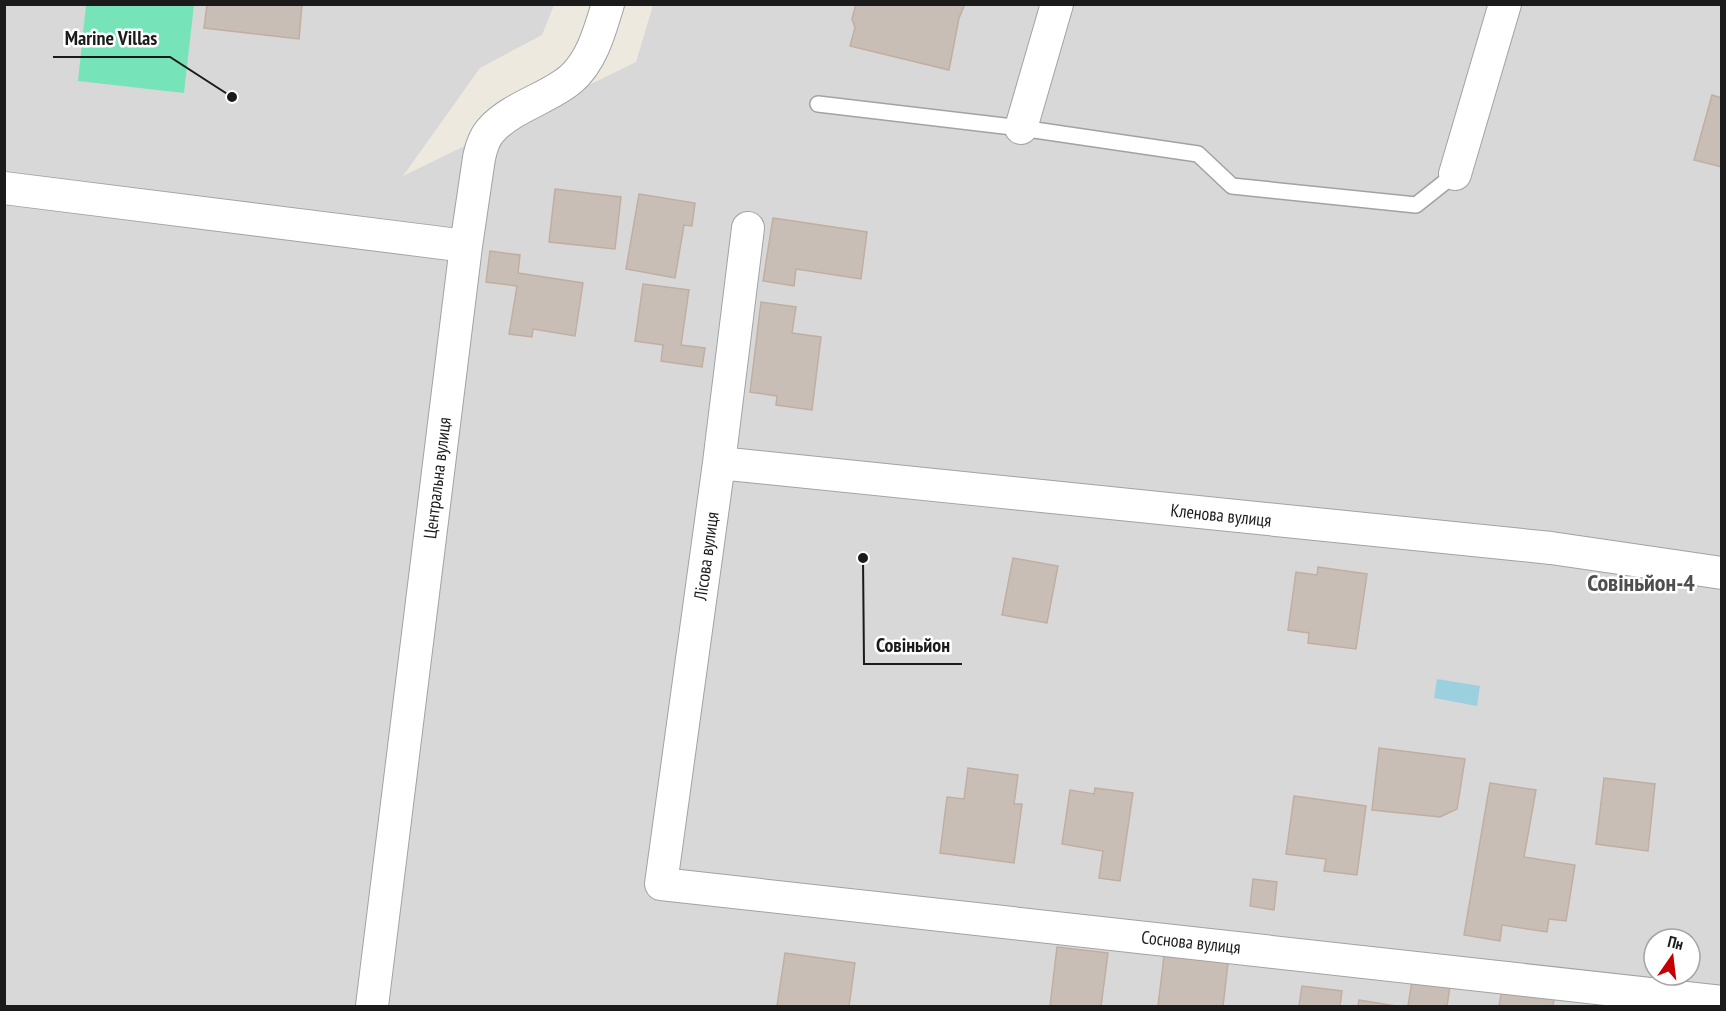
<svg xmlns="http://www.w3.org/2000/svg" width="1726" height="1011" font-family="'PT Sans Narrow',sans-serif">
<rect width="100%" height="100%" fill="#eee9df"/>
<path fill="#d9d8d8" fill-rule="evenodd" d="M5 5H554L542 35 480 68 403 176 636 62 653 5H1721V1006H5ZM1654 939H1690V975H1654Z"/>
<path fill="#76e4b8" d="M86 5H194L184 93 78 81Z"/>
<path fill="#9bd1df" d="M1437 679 1480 686 1477 706 1434 698Z"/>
<path fill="#c9beb5" stroke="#c0aea1" stroke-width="1.5" d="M207 4H302L299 39 204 28Z
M856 4H965L959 18 949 70 850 46 855 28 852 19Z
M1712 95 1722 98V167L1694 160Z
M555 189 621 197 615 249 549 242Z
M639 194 695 203 692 226 684 225 675 278 626 269Z
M773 218 867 232 861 279 796 269 794 286 763 281Z
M490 251 520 255 518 273 583 283 575 336 533 329 532 337 509 334 517 286 486 282Z
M643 284 689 290 681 345 705 348 702 367 661 361 663 345 635 341Z
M761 302 796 307 792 333 821 337 812 410 776 405 777 396 750 392Z
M1013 558 1058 566 1047 623 1002 615Z
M1318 567 1367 574 1356 649 1308 643 1309 633 1288 630 1296 572 1317 575Z
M1379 748 1465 759 1457 809 1440 817 1372 810Z
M968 768 1018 775 1014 804H1022L1014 863 940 853 947 797 964 799Z
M1604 778 1655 784 1648 851 1596 844Z
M1490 783 1536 790 1524 857 1575 865 1566 921 1549 919 1547 932 1502 925 1500 941 1464 935Z
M1095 788 1133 793 1120 881 1099 878 1103 851 1062 844 1070 790 1094 794Z
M1294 796 1366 806 1357 875 1324 871 1326 859 1286 854Z
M1253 879 1277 882 1274 910 1250 906Z
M1057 947 1108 953 1101 1006H1050Z
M1165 948 1229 955 1223 1006H1158Z
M785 953 855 963 849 1006H777Z
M1413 975 1451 980 1447 1006H1408Z
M1503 984 1555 993 1553 1006H1499Z
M1302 986 1342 991 1340 1006H1299Z
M1359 1000 1396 1006H1358Z"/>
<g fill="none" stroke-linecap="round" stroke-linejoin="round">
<g stroke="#a2a2a2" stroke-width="18">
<path id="lane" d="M818 104 1021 128 1198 154 1232 186 1416 205 1455 174"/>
</g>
<g stroke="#a2a2a2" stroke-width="34">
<path id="street" d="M1021 128 1057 4
M1455 174 1505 4
M4 188 466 246
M748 228 719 463 661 884 1722 1002
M719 463 1551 548 1722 573
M372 1006 466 246 479 158C481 148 484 137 492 129 512 107 549 98 571 79 592 61 600 30 608 4"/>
</g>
<use href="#lane" stroke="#fff" stroke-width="15"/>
<use href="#street" stroke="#fff" stroke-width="32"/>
</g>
<g text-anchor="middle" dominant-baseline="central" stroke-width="5" stroke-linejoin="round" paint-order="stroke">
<g font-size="18" fill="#1b1b1b" stroke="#fff">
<text transform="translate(437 478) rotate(-83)">Центральна вулиця</text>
<text transform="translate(1221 515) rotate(6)">Кленова вулиця</text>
<text transform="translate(706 556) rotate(-82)">Лісова вулиця</text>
<text transform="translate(1191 942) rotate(6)">Соснова вулиця</text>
</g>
<g font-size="24" font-weight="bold" fill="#4e4e4e" stroke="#fff">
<text x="1641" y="582">Совіньйон-4</text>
</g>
</g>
<path fill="none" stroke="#1b1b1b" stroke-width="2" d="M232 97L170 57H53M863 558L864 664H962"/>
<g fill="#1b1b1b" stroke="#fff" stroke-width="2">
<circle cx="232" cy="97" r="6"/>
<circle cx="863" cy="558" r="6"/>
</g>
<g font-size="20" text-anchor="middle" font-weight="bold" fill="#1b1b1b" stroke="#fff" stroke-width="5" stroke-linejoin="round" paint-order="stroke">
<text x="111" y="45">Marine Villas</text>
<text x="913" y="652">Совіньйон</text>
</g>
<rect width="1726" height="1011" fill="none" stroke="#1b1b1b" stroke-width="12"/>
<g transform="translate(1672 957) rotate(14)"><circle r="28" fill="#ffffff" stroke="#a4a4a4" stroke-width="1.5"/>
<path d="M0-4.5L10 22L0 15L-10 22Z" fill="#c60002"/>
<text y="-9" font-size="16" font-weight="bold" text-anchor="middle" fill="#1b1b1b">Пн</text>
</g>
</svg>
